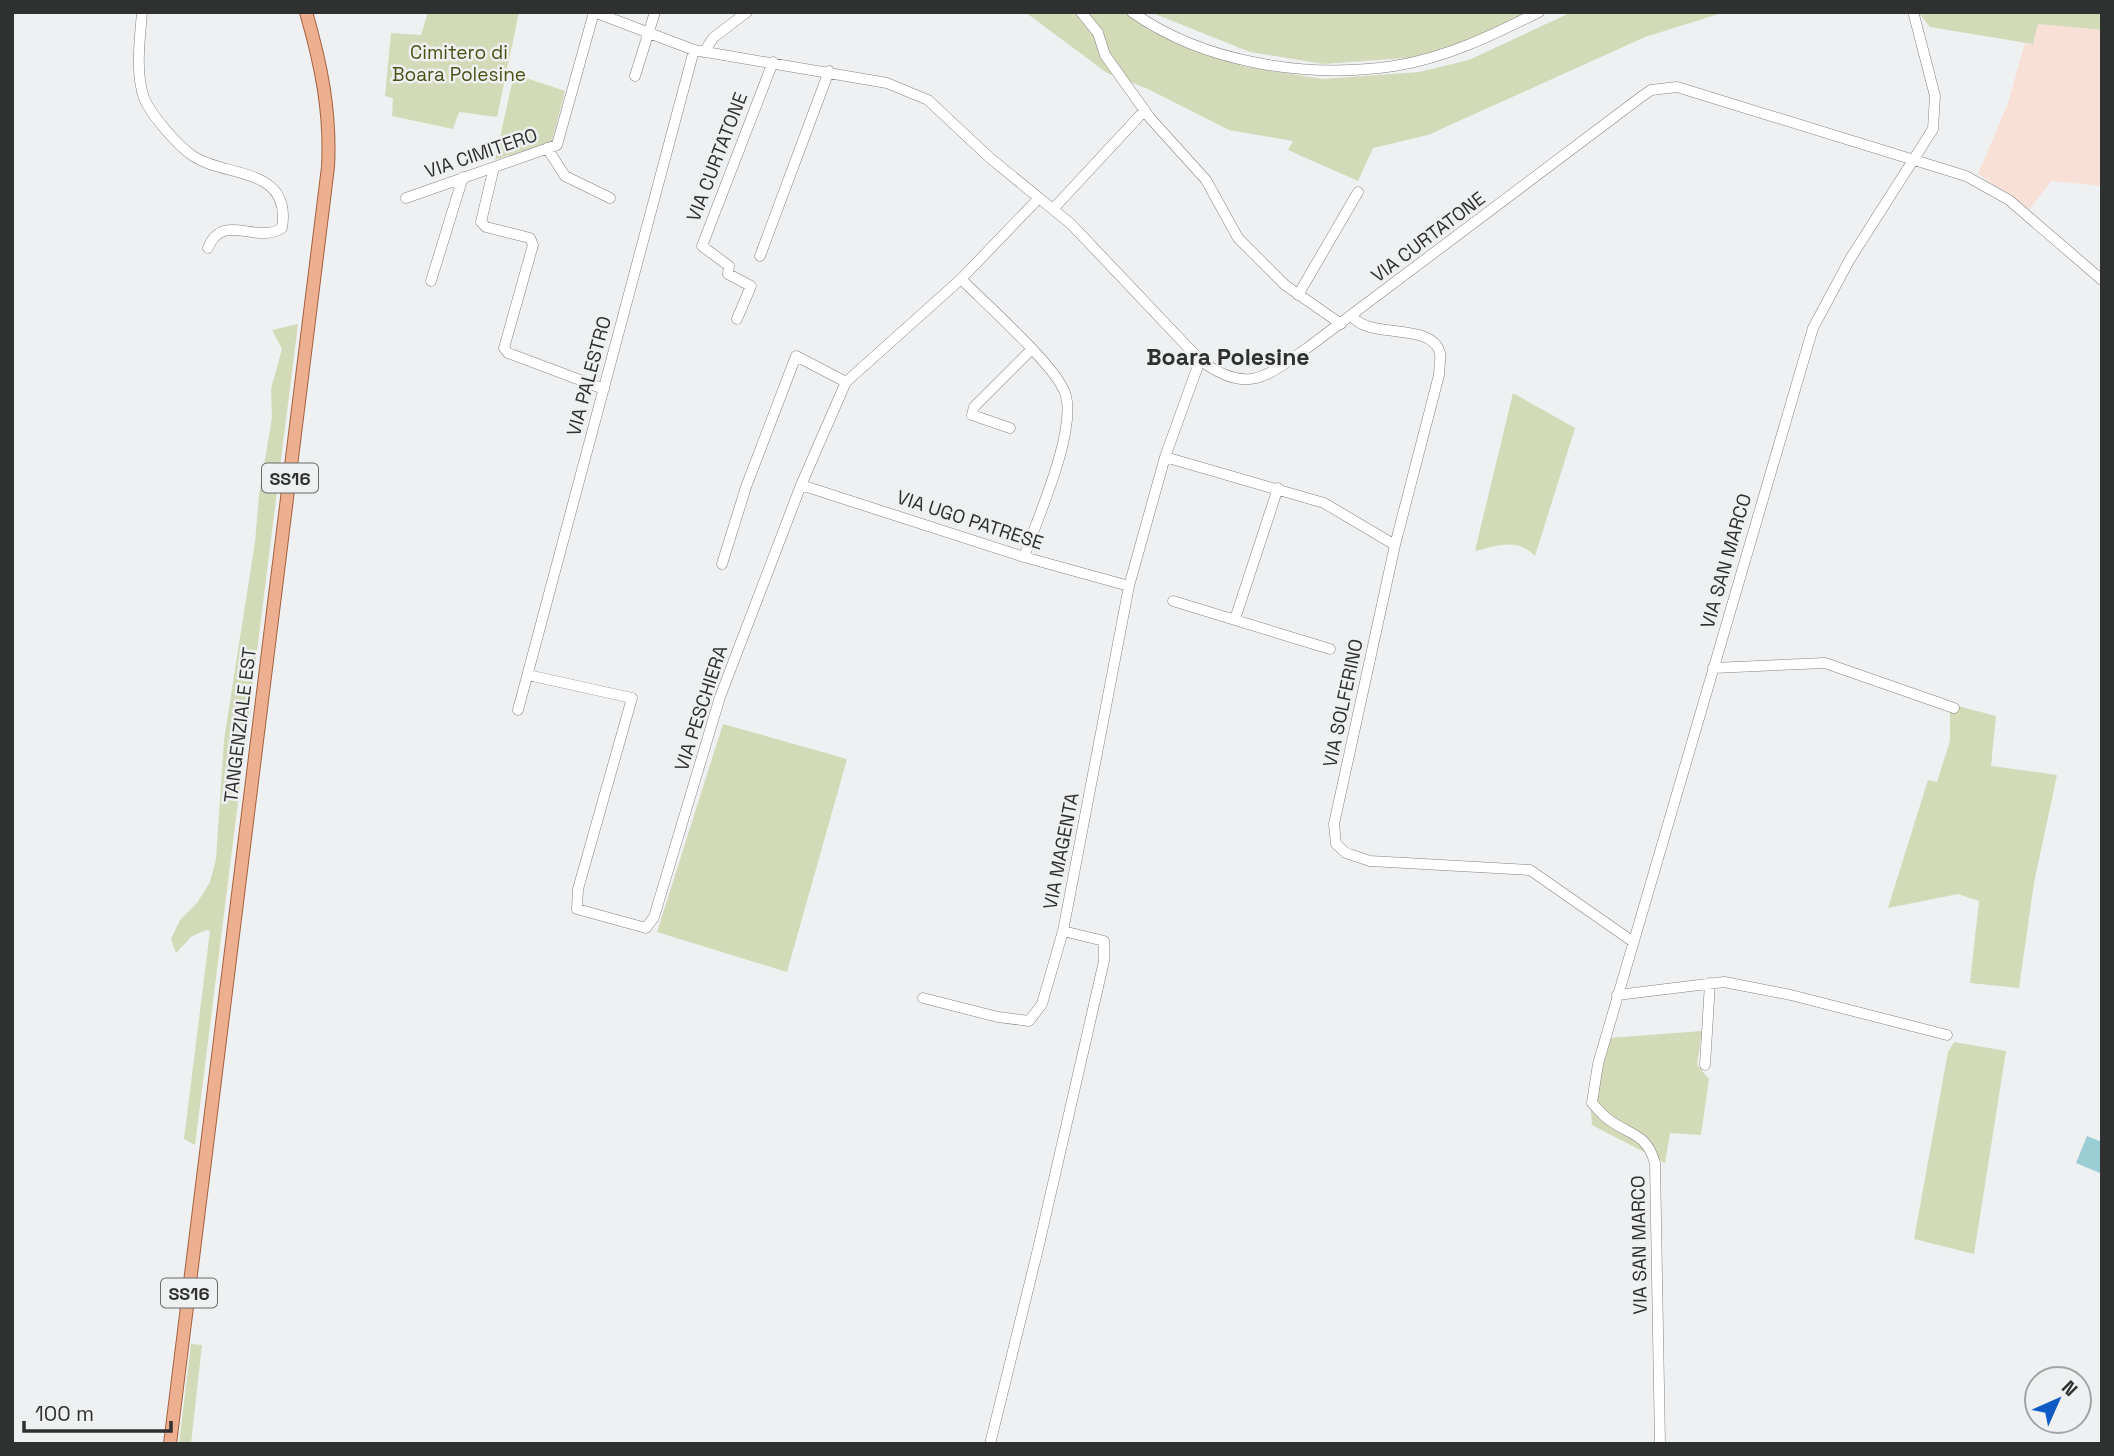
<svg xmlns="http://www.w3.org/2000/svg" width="2114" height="1456" font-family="'Space Grotesk',sans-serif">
<rect width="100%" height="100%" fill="#eff0f1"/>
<path fill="#f8e0d6" d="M2038 24 2102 30V186L2051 181 2029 210 1978 174 2008 103 2025 43 2033 44Z"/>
<path fill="#d2dab7" d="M428 12H519L497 117 459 112 453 129 392 116 393 98 385 96 391 33 421 35Z
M1025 12H1128L1149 30 1246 67 1323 79 1419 72 1469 60 1572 12H1725L1645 37 1428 135 1373 148 1358 181 1288 150 1293 141 1229 130 1148 89 1107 73Z
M1150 12H1537L1464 46 1417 57 1324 64 1250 52Z
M1918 12H2102V30L2038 24 2033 44 1930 27Z
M514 74 565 91 552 141 495 160Z
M298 324 195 1145 184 1139 210 931 207 930 192 936 176 953 171 939 180 920 197 903 210 882 216 859 224 740 255 542 259 495 272 418 271 389 282 349 272 330Z
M1513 393 1575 428 1535 556C1517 537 1496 546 1475 551Z
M1950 704 1996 716 1991 766 2057 775 2034 883 2019 988 1970 983 1979 901 1958 894 1888 908 1928 780 1937 782 1950 741Z
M723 724 847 759 787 972 657 932Z
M1702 1031 1697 1065 1709 1079 1701 1135 1670 1133 1665 1163 1592 1125 1590 1100 1609 1038Z
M1954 1042 2006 1051 1974 1254 1914 1239 1948 1052Z
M191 1344 202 1345 191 1444H179Z"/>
<path fill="#9bcdd5" d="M2087 1136 2102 1142V1174L2076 1163Z"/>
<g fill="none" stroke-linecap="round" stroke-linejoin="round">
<g stroke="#838384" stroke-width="11">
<path id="minor" d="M142 12C140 39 135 72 144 98 151 115 177 145 193 156 226 178 292 166 282 228 256 245 223 211 208 248
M594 12 694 50 887 83 928 100 990 158 1071 224 1200 360C1248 396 1267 376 1310 346L1641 97 1651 90 1677 87 1966 176 2009 200 2102 280
M1081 12 1098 33 1105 55 1150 118 1206 180 1238 238 1285 285 1341 324
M1132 12C1204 63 1307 79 1394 66 1446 58 1493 35 1539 12
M704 52 713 38 747 12
M635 76 655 12
M547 148 565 176 610 198
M494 167 481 222 486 227 530 238 533 245 504 348 508 353 604 389
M406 198 557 145 594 12
M1054 208 1145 110
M760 256 829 71
M961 279C984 302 1056 366 1065 393 1078 429 1037 519 1024 557
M431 281 463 177
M1298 295 1358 192
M1352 316C1369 340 1432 321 1440 353 1441 359 1439 369 1439 375L1395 545 1334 824 1336 844 1346 853 1370 861 1530 870 1632 941
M737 319 751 286 728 274 729 266 702 246 773 62
M1010 428 972 415 974 407 1031 350
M1165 457 1324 503 1395 545
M801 485 1024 557 1129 586
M722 564 746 487 796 356 846 382
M1173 601 1330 649
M1235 619 1278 488
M1713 668 1825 663 1954 708
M528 675 632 698 578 889 577 909 646 928 654 917 720 697 801 485 846 382 961 279 1039 198
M518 710 694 50
M1617 995 1724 982 1791 995 1947 1035
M923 998 998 1017 1029 1021 1042 1004 1063 931
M1705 1065 1710 983
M990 1444 1038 1249 1104 961V941L1063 931 1129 586 1165 457 1200 360
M1660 1444 1655 1163C1646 1132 1630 1136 1608 1119 1602 1115 1597 1108 1592 1103L1598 1064 1813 328 1850 259 1933 129 1935 96 1914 15"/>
</g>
<g stroke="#a2613f" stroke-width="14">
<path id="major" d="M170 1444 328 167C331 112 321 64 306 12"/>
</g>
<use href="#minor" stroke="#fff" stroke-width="10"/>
<use href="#major" stroke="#ecb091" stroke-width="12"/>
</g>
<g text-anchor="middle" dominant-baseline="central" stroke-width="5" stroke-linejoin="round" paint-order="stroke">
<g fill="#eff0f1" stroke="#696a6a" stroke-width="2">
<rect x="262" y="463.5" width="56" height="29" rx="5"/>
<rect x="161" y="1278.5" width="56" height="29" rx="5"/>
</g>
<g font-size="18" font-weight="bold" fill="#2f3030">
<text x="290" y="478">SS16</text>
<text x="189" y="1293">SS16</text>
</g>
<g font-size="19" fill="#485215" stroke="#eff0f1">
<text x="459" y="52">Cimitero di<tspan x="459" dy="22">Boara Polesine</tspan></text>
</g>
<g font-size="19" fill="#2f3030" stroke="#eff0f1">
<text transform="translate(481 153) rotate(-19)">VIA CIMITERO</text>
<text transform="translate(717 157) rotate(-69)">VIA CURTATONE</text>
<text transform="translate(1428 237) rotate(-37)">VIA CURTATONE</text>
<text transform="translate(589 376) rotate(-75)">VIA PALESTRO</text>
<text transform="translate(970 520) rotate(18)">VIA UGO PATRESE</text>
<text transform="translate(1726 561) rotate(-74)">VIA SAN MARCO</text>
<text transform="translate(1343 703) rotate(-78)">VIA SOLFERINO</text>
<text transform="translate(701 708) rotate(-72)">VIA PESCHIERA</text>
<text transform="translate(240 725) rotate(-83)">TANGENZIALE EST</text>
<text transform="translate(1061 851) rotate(-79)">VIA MAGENTA</text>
<text transform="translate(1639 1245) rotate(-91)">VIA SAN MARCO</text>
</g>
<g font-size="23" font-weight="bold" fill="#2f3030" stroke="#eff0f1">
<text x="1228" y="357">Boara Polesine</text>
</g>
</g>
<rect width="2114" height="1456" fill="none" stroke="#2f3030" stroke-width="28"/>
<g transform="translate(2058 1400) rotate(45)"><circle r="33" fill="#eff0f1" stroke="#a2a3a4" stroke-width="2"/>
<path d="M0-5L12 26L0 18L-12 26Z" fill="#0f5ac4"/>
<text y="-10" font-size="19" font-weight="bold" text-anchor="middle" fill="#2f3030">N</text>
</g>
<path d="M24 1421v10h147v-10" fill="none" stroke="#2f3030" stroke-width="3.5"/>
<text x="35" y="1421" font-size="21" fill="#2f3030" stroke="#eff0f1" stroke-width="5" paint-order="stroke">100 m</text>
</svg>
